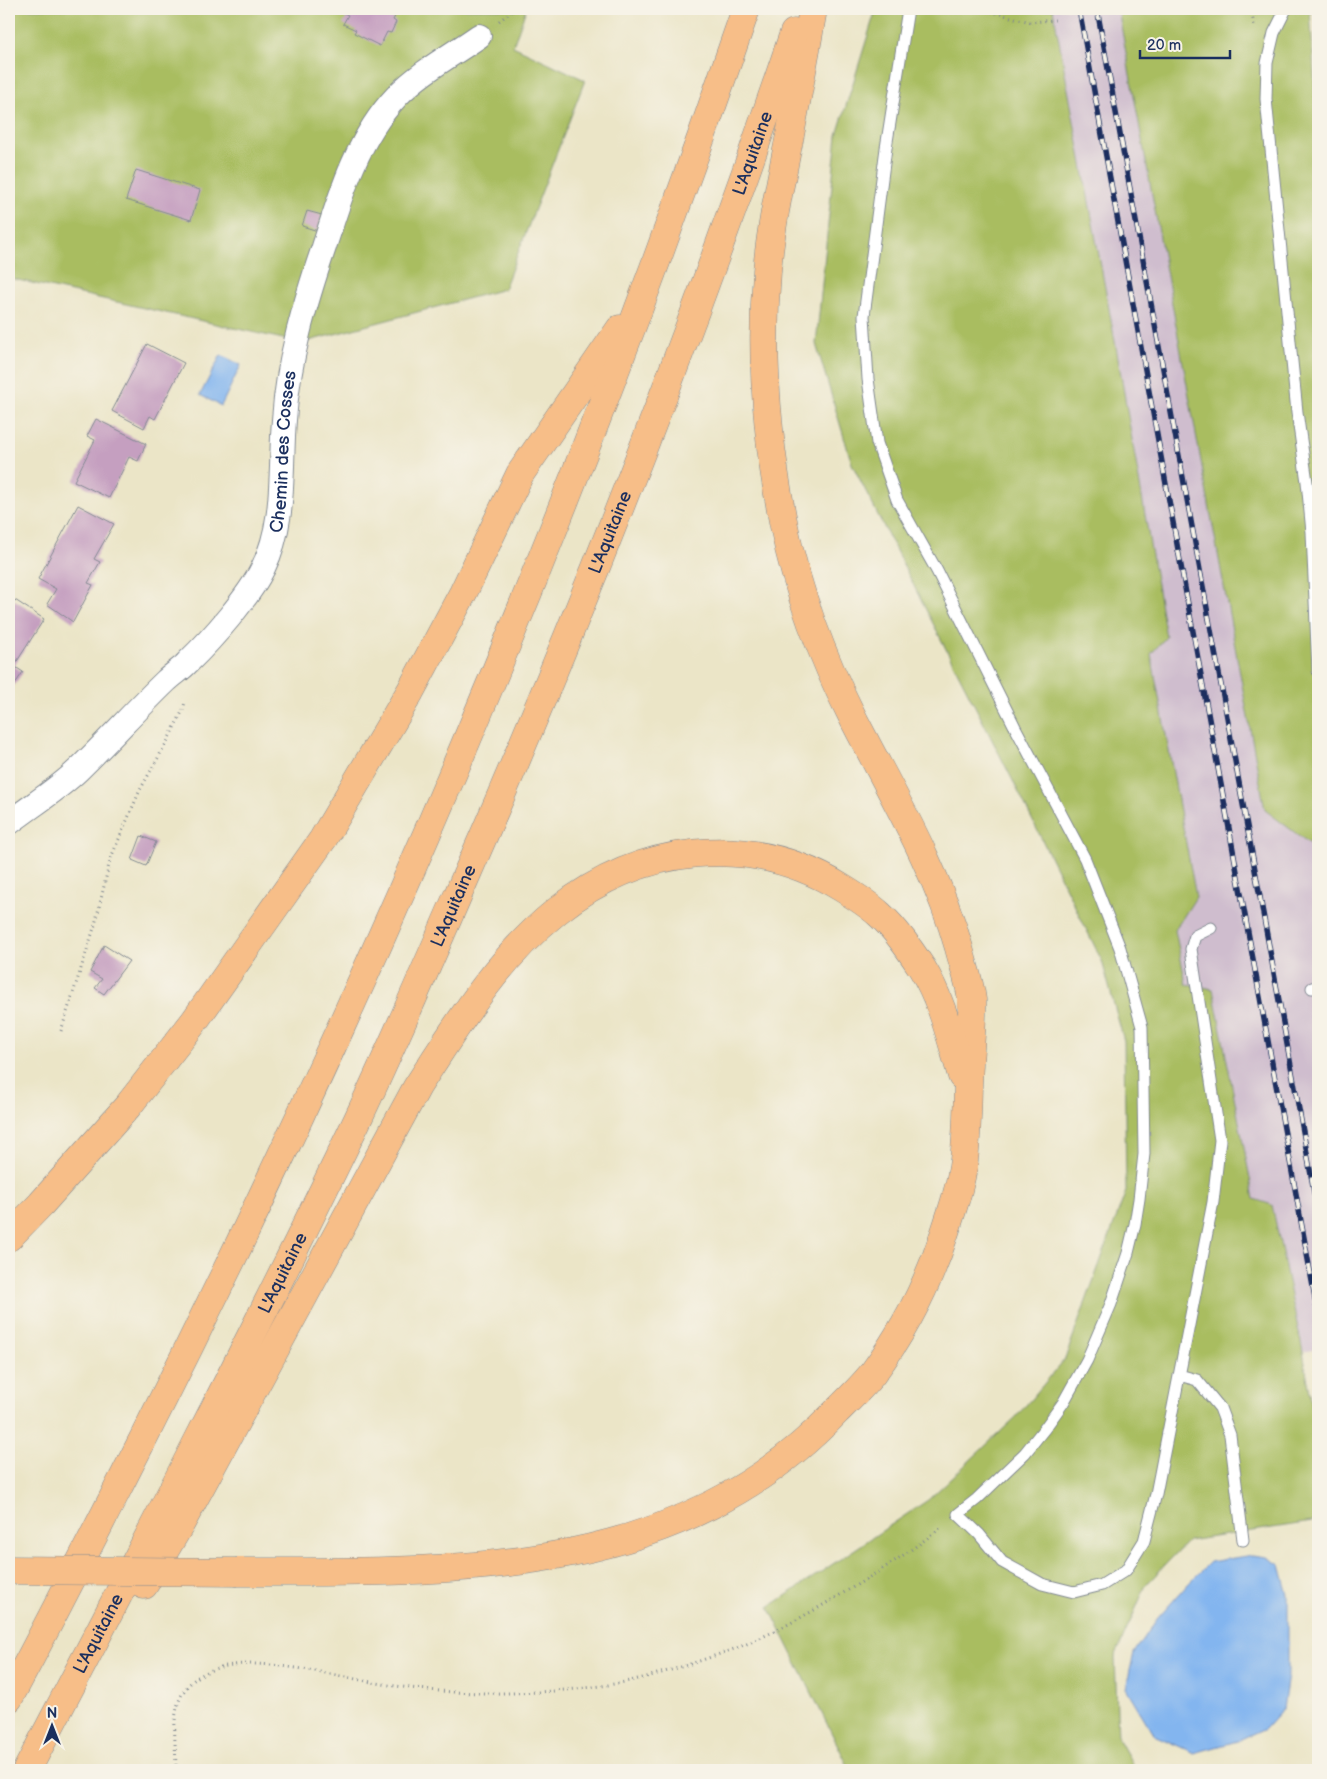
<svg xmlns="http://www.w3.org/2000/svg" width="1327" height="1779" font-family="'Balsamiq Sans',sans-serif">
<rect width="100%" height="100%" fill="#f7f3e8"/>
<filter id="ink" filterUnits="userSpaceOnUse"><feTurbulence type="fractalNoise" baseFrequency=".02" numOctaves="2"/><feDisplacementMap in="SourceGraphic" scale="10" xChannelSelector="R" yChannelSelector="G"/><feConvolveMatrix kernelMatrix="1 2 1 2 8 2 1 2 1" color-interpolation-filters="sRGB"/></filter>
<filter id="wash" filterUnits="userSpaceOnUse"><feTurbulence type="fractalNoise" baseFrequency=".0096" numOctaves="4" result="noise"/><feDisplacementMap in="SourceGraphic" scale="20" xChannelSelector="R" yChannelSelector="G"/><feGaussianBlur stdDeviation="1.12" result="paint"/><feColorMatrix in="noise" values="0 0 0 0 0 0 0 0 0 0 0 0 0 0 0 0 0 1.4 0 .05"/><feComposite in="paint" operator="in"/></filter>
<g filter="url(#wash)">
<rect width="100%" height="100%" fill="#ebe5c7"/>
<path fill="#cfbdce" d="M1053 9H1118L1265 810 1318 850V1349L1303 1352 1272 1205 1254 1199 1213 989 1186 985 1175 930 1196 897 1151 654 1117 352Z"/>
<path fill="#a9bd61" stroke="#627660" d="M9 9H526L513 46 585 80 504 289 301 343 9 278Z
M876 9H1053L1117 352 1166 637 1151 654 1196 897 1175 930 1186 984 1213 989 1254 1199 1272 1205 1303 1352 1318 1440V1521L1188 1541 1146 1585 1115 1657 1118 1738 1136 1770H850L769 1607 928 1500 1016 1417 1065 1359 1126 1191 1124 1041 1102 961 1013 781 852 464 816 344 837 135Z
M1118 9H1310L1318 140V850L1265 810Z"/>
<path fill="#83b5ef" stroke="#4f72a6" d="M221 355 241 365 221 406 200 395Z
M1252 1555 1267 1557 1280 1565 1288 1595V1675L1283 1709 1265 1729 1241 1740 1194 1753 1154 1735 1126 1688 1134 1653 1157 1619 1189 1583 1210 1562Z"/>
<g id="blocks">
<path fill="#c59fc0" d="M336 9H399L393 20 396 22 391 33 387 32 380 46 354 33 356 30 343 24 348 15Z
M136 170 200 190 191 220 126 200Z
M307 211 322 215 318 231 302 226Z
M147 344 184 363 155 419 150 416 144 428 112 411Z
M96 419 146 444 138 461 129 457 109 498 74 481 95 440 87 436Z
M78 505 114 524 94 559 100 562 88 583 93 585 73 622 47 604 56 589 38 579Z
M15 600 44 619 14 666 23 672 13 687 9 684V609Z
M141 836 156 842 146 866 132 860Z
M104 945 129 961 104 994 95 988 102 979 90 972Z"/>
</g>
</g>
<g filter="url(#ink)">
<use href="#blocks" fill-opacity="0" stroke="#838a92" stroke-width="1"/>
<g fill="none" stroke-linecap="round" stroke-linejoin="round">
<g stroke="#838a92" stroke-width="13">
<path id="service" d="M908 9 886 148 864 316 868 379 877 443 897 500 937 571 1015 727 1085 859 1120 948 1142 1027 1144 1154 1139 1199 1135 1224 1128 1253 1111 1304 1087 1360 1063 1403 1045 1428 1025 1453 977 1499 958 1514 979 1534 1002 1562 1042 1584 1074 1592 1102 1585 1126 1570 1144 1541 1156 1494 1213 1202 1220 1140 1191 949 1195 936 1211 928
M1286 9 1274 33 1267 63 1266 99 1297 412 1307 482 1312 532 1318 671
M1312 988 1318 987
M1179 1375 1197 1380 1220 1408 1230 1435 1243 1540"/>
</g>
<g stroke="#838a92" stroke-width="26">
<g id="minor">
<path id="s1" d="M9 823C31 806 57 790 78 770 108 741 136 710 166 681 173 674 182 669 188 662 212 639 249 597 263 568 286 522 280 470 284 420 288 360 305 303 324 247 341 193 358 137 397 96 420 72 452 55 479 36"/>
</g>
</g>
<g stroke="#838a92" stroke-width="29">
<g id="motorway">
<path d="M9 1237 41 1204 128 1106 193 1023 323 839 410 692 463 593 520 474 620 329"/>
<path d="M238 1572C452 1572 676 1580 836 1412 848 1400 862 1387 873 1373 904 1331 929 1282 945 1232 953 1208 961 1184 964 1160 968 1128 967 1096 969 1064 970 1044 973 1019 972 1000 970 983 963 964 959 948 936 866 890 791 852 716 823 659 796 588 784 526 767 443 760 356 767 271 771 225 781 180 790 135 798 93 806 51 813 9"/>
<path d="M144 1585 181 1523 417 1087C457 1025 498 958 557 911 640 845 749 831 842 888 855 896 868 904 879 914 896 929 910 950 922 968 942 1000 951 1040 962 1076"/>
<path d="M9 1698C56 1611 100 1523 145 1435 378 974 579 497 746 9"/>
<path id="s2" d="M27 1770C139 1556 251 1341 356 1123 401 1028 442 931 484 835 598 572 702 305 794 33"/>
</g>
</g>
<path stroke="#838a92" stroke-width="3" stroke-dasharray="1 4" stroke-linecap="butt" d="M981 9 1030 22 1055 20
M1251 9 1254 25
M499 21 515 9
M61 1031 95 925 110 860 140 790 168 740 183 710 185 702
M176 1770C176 1732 165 1692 207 1672 252 1650 346 1680 396 1686 463 1696 533 1695 601 1686 646 1680 691 1664 734 1649 773 1634 810 1613 845 1592 879 1572 911 1551 942 1527"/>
<use href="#service" stroke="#fff" stroke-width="11"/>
<use href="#minor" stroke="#fff" stroke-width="24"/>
<use href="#motorway" stroke="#f7be88" stroke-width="28"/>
<g stroke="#1b2f5e" stroke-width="5.5">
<path id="rail" d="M1079 9 1318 1314
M1097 9 1318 1213"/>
</g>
<use href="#rail" stroke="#f7f3e8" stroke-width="4" stroke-dasharray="11" stroke-linecap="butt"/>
<g stroke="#838a92" stroke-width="29" stroke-linecap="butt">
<path id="motorway-bridge" d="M9 1570 238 1572"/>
</g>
<use href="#motorway-bridge" stroke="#f7be88" stroke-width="28"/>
</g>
</g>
<g text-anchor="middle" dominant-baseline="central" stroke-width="4" stroke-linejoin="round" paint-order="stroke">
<g font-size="18" fill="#1b2f5e" stroke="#f7f3e8">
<text stroke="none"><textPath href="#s2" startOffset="1774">L'Aquitaine</textPath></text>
<text stroke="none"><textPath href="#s1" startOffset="481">Chemin des Cosses</textPath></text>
<text stroke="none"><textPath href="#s2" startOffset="1369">L'Aquitaine</textPath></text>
<text stroke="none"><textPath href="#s2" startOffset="964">L'Aquitaine</textPath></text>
<text stroke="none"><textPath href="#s2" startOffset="559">L'Aquitaine</textPath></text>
<text stroke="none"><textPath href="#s2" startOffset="154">L'Aquitaine</textPath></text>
</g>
</g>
<rect width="1327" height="1779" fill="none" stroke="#f7f3e8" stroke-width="30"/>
<g transform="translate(52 1726)" stroke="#f7f3e8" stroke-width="4" paint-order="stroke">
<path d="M0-4L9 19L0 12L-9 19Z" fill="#1b2f5e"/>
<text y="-8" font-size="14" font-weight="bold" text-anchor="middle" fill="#1b2f5e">N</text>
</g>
<path d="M1140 50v8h90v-8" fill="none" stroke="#1b2f5e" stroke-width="2.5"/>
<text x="1147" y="50" font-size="15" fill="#1b2f5e" stroke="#f7f3e8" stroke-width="4" paint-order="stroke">20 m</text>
</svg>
